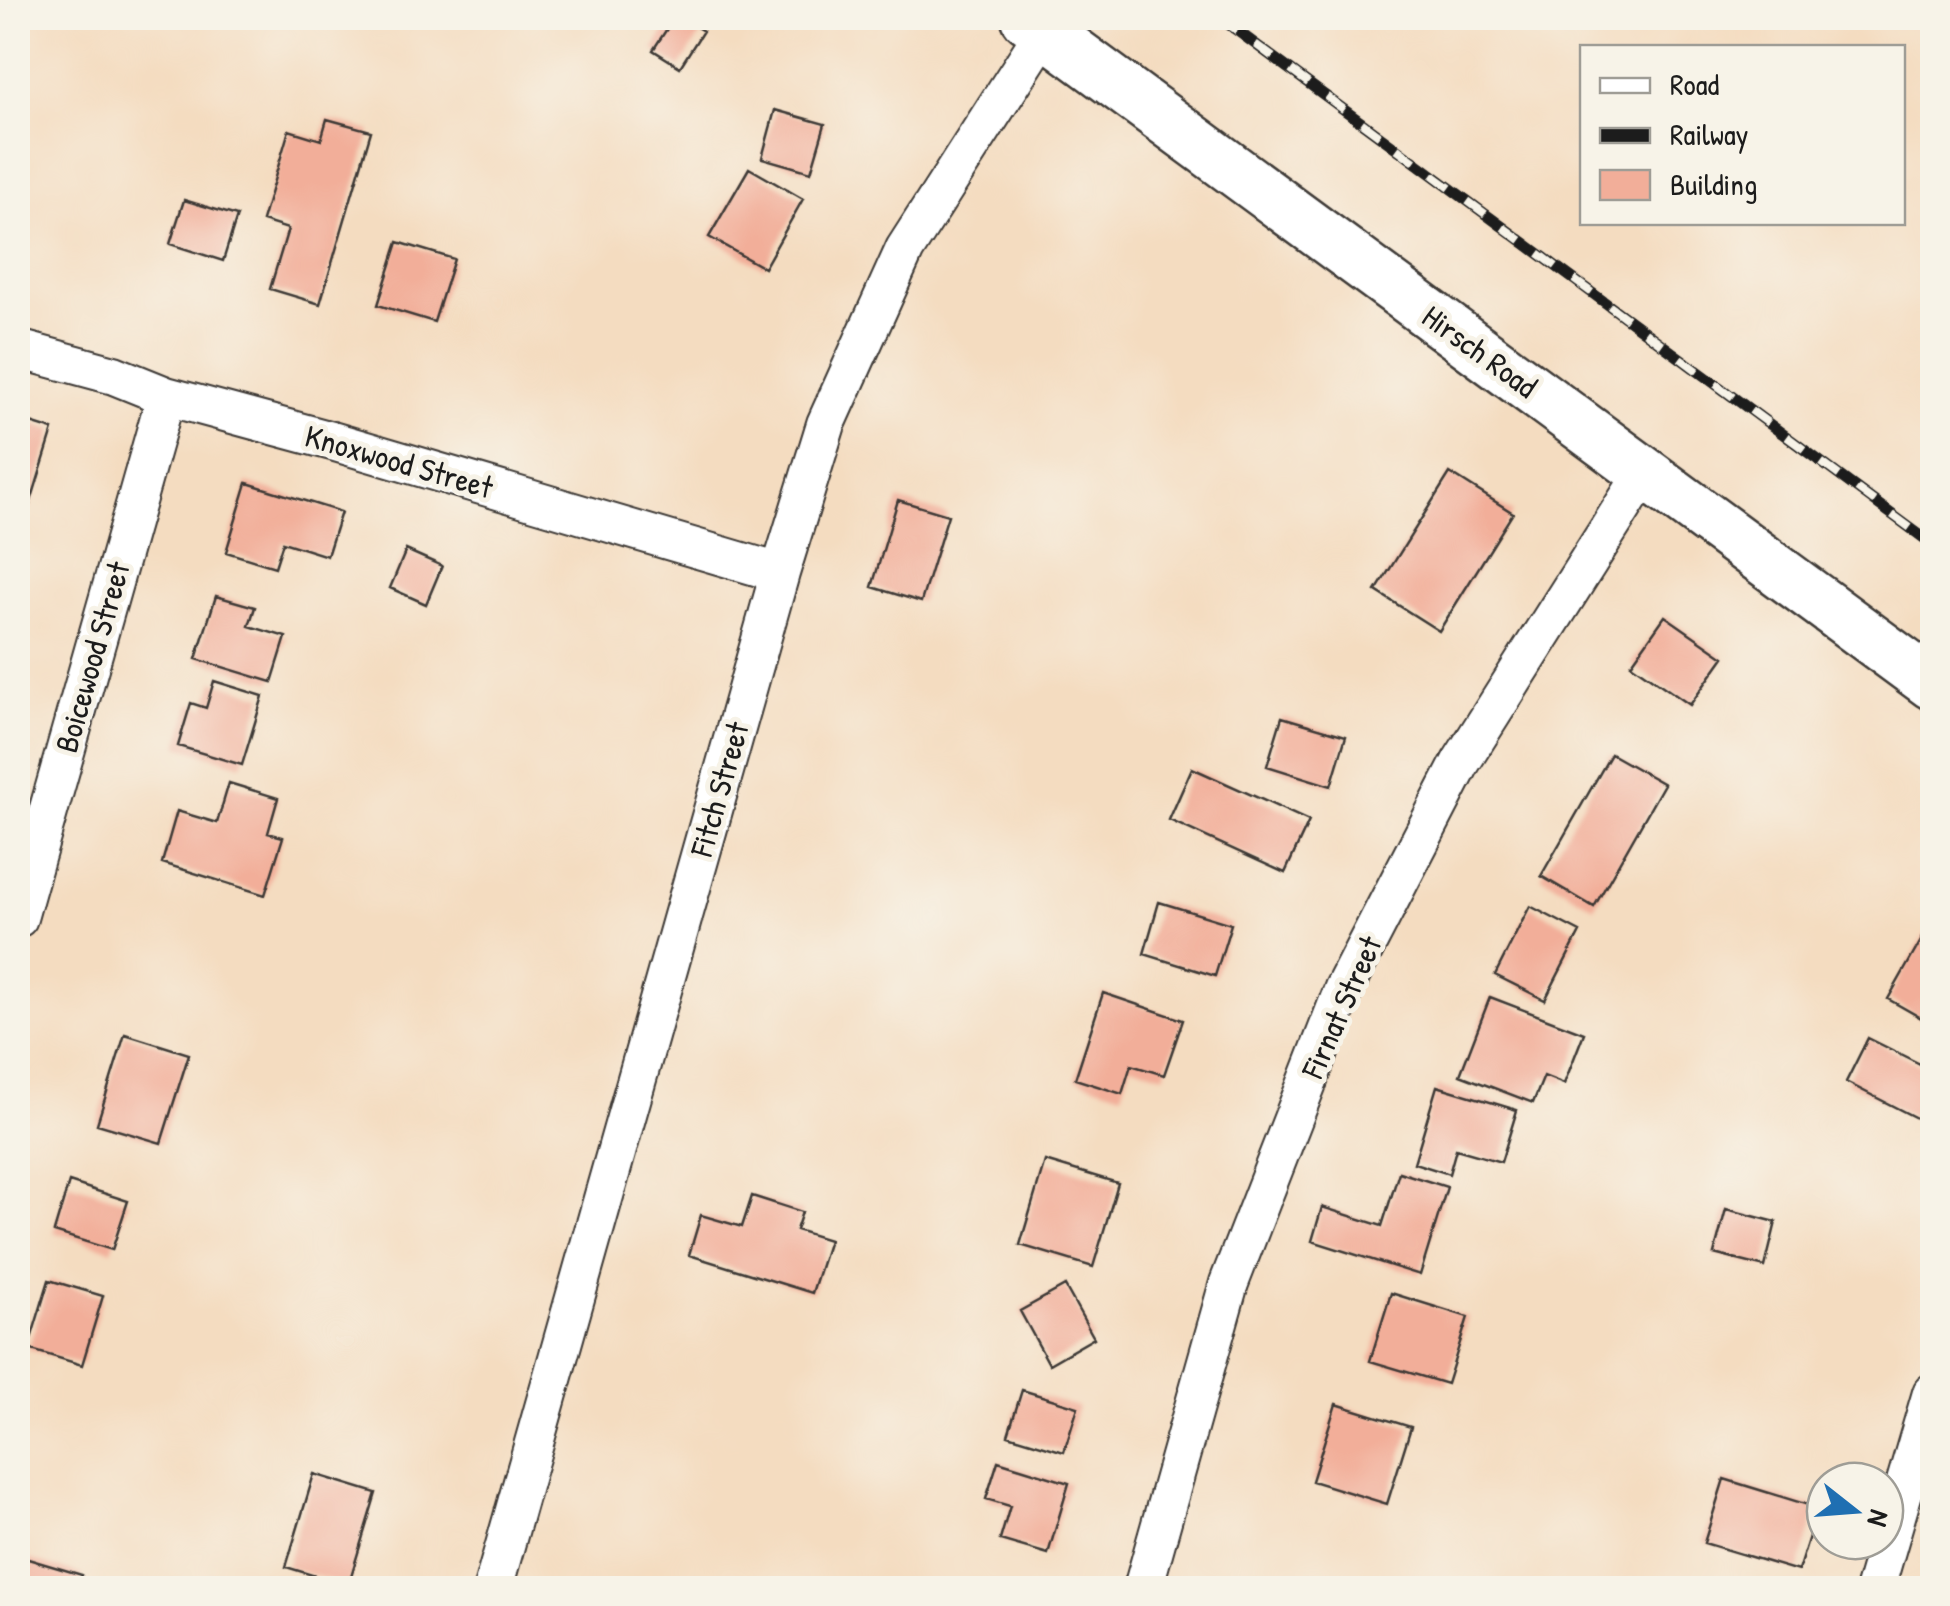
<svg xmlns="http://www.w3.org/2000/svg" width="1950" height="1606" font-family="'Patrick Hand',sans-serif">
<rect width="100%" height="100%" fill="#f7f3e8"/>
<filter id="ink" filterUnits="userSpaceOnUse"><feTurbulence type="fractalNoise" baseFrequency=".01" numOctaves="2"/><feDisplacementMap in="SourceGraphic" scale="20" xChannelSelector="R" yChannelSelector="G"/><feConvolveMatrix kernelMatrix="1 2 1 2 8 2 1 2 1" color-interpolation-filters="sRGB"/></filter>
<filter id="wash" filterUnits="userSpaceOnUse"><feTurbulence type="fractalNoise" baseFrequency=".0048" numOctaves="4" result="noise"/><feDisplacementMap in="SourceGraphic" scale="40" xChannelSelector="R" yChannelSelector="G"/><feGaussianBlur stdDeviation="2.25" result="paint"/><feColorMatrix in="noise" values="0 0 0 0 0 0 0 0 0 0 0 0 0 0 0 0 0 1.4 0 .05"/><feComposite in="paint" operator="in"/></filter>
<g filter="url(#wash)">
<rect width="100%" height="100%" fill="#f4dcc0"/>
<g id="blocks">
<path fill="#f2ae99" d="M674 18H682L703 31 680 67 653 50Z
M725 18H753L742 31Z
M775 110 825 124 811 172 762 158Z
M327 119 371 131 320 304 270 289 288 229 262 221 289 130 321 140Z
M749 168 803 199 764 268 709 237Z
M184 200 237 216 223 261 170 244Z
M398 242 454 259 434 322 378 305Z
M18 419 53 430 28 511 18 508Z
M1450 473 1513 513 1439 631 1376 591Z
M247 483 341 512 327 556 283 542 275 567 226 552Z
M898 500 948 515 921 602 872 587Z
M406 550 442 566 426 604 390 588Z
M216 596 255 607 249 626 286 637 272 682 196 659Z
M1665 616 1724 657 1690 705 1631 664Z
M214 681 263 696 242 765 178 746 191 703 206 708Z
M1282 717 1346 736 1331 786 1267 766Z
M1611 754 1664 784 1594 907 1541 876Z
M1192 768 1309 821 1285 873 1169 820Z
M229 783 278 798 268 833 283 837 265 895 162 863 177 811 217 823Z
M1159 902 1231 924 1215 976 1144 954Z
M1530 906 1580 932 1545 1000 1495 975Z
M1926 932 1932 936V1024L1888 999Z
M1103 993 1183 1020 1164 1075 1131 1065 1122 1094 1075 1079Z
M1490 997 1584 1033 1564 1084 1544 1076 1533 1103 1460 1075Z
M125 1034 189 1054 161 1143 97 1124Z
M1868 1038 1932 1070V1126L1846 1082Z
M1437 1086 1517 1110 1501 1162 1456 1149 1449 1174 1414 1163Z
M1045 1161 1118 1183 1093 1267 1020 1245Z
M1399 1172 1447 1187 1420 1275 1312 1241 1322 1207 1382 1226Z
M69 1182 128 1201 112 1250 54 1232Z
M752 1196 802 1212 796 1230 829 1240 812 1293 689 1255 701 1215 742 1227Z
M1726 1209 1776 1222 1765 1267 1714 1254Z
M49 1280 103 1296 82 1365 28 1349Z
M1065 1286 1094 1338 1049 1364 1020 1311Z
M1391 1293 1468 1317 1447 1384 1370 1361Z
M1022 1390 1078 1407 1064 1452 1008 1435Z
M1336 1404 1411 1427 1387 1504 1312 1481Z
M998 1461 1069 1483 1048 1554 1000 1540 1010 1506 986 1499Z
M314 1474 376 1493 348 1586 286 1567Z
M1724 1479 1818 1508 1798 1571 1704 1543Z
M18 1556 82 1575 78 1588H18Z"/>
</g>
</g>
<g filter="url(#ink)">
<use href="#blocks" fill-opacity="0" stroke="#3c3935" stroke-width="2.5"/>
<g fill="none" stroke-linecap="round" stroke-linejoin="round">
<g stroke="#3c3935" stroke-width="42">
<path id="minor" d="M18 349 114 375 166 396 332 441 780 573
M18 918 166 396
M493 1588 780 573 826 424 905 249 1045 31
M1143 1588 1229 1283 1344 988 1461 762 1645 472
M1875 1588 1932 1393"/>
</g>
<g stroke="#3c3935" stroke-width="55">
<path id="major" d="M1027 18 1932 684"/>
</g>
<use href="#minor" stroke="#fff" stroke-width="38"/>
<use href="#major" stroke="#fff" stroke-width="50"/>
<g stroke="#1c1c1c" stroke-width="11">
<path id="rail" d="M1220 18 1932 544"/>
</g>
<use href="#rail" stroke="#f7f3e8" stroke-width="8" stroke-dasharray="22" stroke-linecap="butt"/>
</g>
</g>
<g text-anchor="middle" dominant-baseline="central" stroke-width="10" stroke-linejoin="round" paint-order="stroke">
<g font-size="32" fill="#1c1c1c" stroke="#f7f3e8">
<text transform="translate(1480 351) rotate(36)">Hirsch Road</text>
<text transform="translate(399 461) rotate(16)">Knoxwood Street</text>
<text transform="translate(92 657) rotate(-74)">Boicewood Street</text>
<text transform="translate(719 789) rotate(-74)">Fitch Street</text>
<text transform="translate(1341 1007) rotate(-66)">Firnat Street</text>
</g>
</g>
<rect width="1950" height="1606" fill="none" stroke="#f7f3e8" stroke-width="60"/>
<rect x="1580" y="45" width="325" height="180" fill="#f7f3e8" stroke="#9f9d96" stroke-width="2.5"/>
<rect x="1600" y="78" width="50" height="15" fill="#ffffff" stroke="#9f9d96" stroke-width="2.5"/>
<text x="1670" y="95" font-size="30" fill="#1c1c1c">Road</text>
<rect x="1600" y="128" width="50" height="15" fill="#1c1c1c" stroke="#9f9d96" stroke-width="2.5"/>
<text x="1670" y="145" font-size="30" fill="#1c1c1c">Railway</text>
<rect x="1600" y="170" width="50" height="30" fill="#f2ae99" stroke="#9f9d96" stroke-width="2.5"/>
<text x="1670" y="195" font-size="30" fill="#1c1c1c">Building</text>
<g transform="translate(1855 1511) rotate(107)"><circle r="48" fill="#f7f3e8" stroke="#9f9d96" stroke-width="2.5"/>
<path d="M0-8L18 38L0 25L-18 38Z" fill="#1f6fb2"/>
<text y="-15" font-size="28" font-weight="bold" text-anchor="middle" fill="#1c1c1c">N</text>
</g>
</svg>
